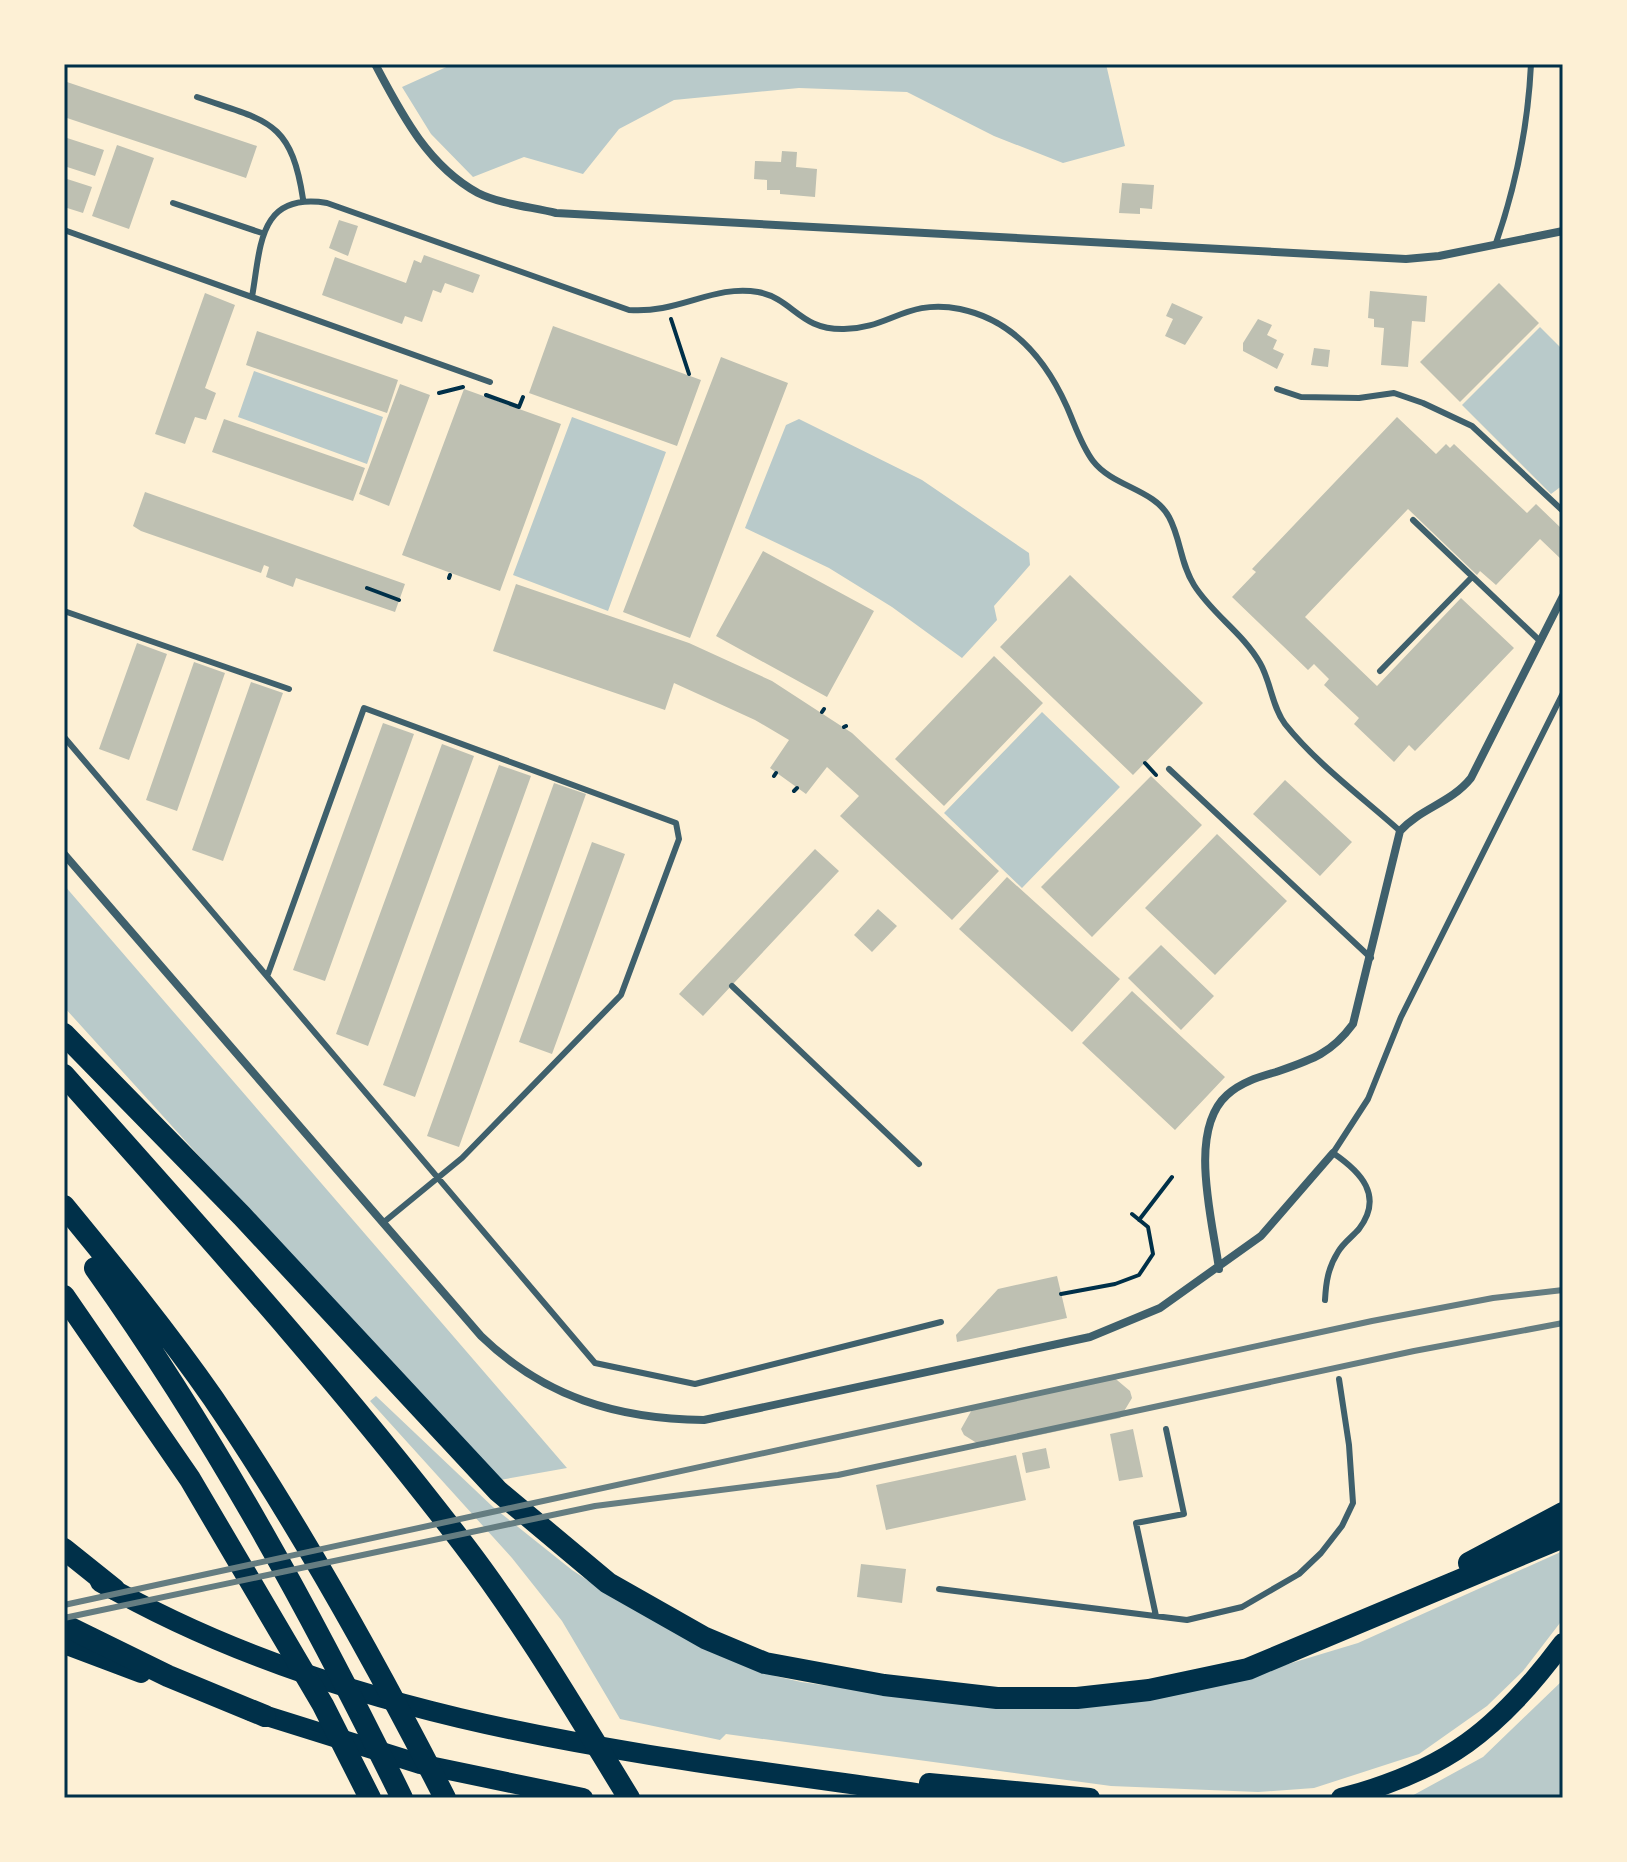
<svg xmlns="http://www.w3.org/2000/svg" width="1627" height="1862" font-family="'Noto Sans',sans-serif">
<rect width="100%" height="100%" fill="#fdf0d5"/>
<path fill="#b9caca" d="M453 64H1106L1125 146 1063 163 994 136 907 92 799 88 674 100 619 129 583 174 524 157 473 177 431 134 402 87Z
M1540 327 1563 350V485L1551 494 1462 405Z
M254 371 383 417 367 464 238 417Z
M572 417 666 452 608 611 513 575Z
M799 419 922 480 1029 553 1030 565 994 606 997 620 962 658 892 607 829 568 745 528 786 425Z
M1042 712 1120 787 1022 888 944 813Z
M64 885 567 1468 494 1481 64 1007Z
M376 1396 493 1507 572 1570 610 1595 775 1676 801 1682 980 1707H1075L1219 1685 1358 1643 1563 1551V1619L1523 1671 1487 1706 1419 1754 1314 1788 1258 1792 1111 1786 726 1734 720 1740 620 1719 562 1621 512 1558 370 1401Z
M1563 1680V1798H1408L1483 1757Z"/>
<path fill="#bec0b2" d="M64 81 257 146 246 178 64 117Z
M64 137 104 150 95 176 64 166Z
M117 145 154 158 129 229 92 216Z
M782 151 797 152 796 167 817 169 815 197 780 194V190H767V180L754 179 755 161 781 162Z
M64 178 92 187 83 213 64 207Z
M1122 183 1154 185 1152 209 1140 208V214L1119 213Z
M339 220 358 226 348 256 329 248Z
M424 255 480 275 473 293 445 283 441 293 433 290 422 322 405 316 402 324 322 295 335 257 406 283 414 260 421 263Z
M1499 283 1539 323 1460 402 1420 362Z
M1370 291 1427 296 1425 322 1412 321 1408 367 1381 365 1384 328 1374 327V319L1368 318Z
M205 293 235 305 205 388 216 393 206 420 195 417 185 444 155 434Z
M1172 303 1203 317 1185 345 1165 336 1173 319 1166 316Z
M1258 319 1272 325 1267 335 1277 340 1273 349 1284 354 1277 369 1243 351V343Z
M553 326 701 380 677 446 529 393Z
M257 331 398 380 387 413 246 365Z
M1314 348 1330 350 1328 367 1311 365Z
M721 357 788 383 690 638 623 612Z
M400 384 430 395 389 506 359 494Z
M464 389 561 424 500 591 402 555Z
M1397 417 1436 454 1446 444 1450 448 1454 444 1527 513 1536 504 1563 530V561L1540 539 1496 585 1480 571 1477 575 1408 509 1305 617 1377 686 1461 598 1514 648 1415 751 1409 745 1394 762 1354 724 1359 718 1324 685 1329 679 1314 664 1308 670 1232 597 1256 572 1252 569Z
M224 419 365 468 353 501 212 452Z
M145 492 405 584 395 612 296 578 293 587 266 577 269 567 264 565 261 573 141 531 133 526Z
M763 551 874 611 827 697 716 636Z
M1070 575 1203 703 1133 775 1000 647Z
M516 584 689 643 772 681 852 733 999 871 952 920 840 816 859 796 827 767 806 794 770 768 789 740 755 720 674 683 665 710 493 651Z
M137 643 167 654 129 760 99 749Z
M994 656 1043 703 944 806 895 759Z
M194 662 225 673 177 811 146 800Z
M251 682 283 693 223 861 192 850Z
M383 723 414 734 325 981 293 970Z
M442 744 474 756 368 1046 336 1034Z
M499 765 531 776 415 1097 383 1085Z
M1151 776 1202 825 1092 937 1041 887Z
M1285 780 1352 842 1320 876 1253 814Z
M554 783 586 794 459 1147 427 1136Z
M1217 834 1287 901 1215 975 1145 908Z
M592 842 625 854 552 1054 519 1042Z
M815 849 839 871 703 1016 679 994Z
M1007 877 1120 979 1072 1032 959 929Z
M878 909 897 926 872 952 854 935Z
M1161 945 1214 996 1181 1030 1128 978Z
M1132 991 1225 1077 1175 1130 1082 1043Z
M1057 1276 1067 1318 957 1342 956 1335 998 1289Z
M1111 1375 1130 1391 1132 1398 1120 1418 983 1447 964 1435 961 1429 974 1406Z
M1133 1429 1143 1477 1119 1481 1110 1434Z
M1046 1448 1050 1468 1026 1473 1022 1453Z
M1016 1455 1026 1500 886 1530 876 1485Z
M861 1564 906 1569 902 1603 857 1597Z"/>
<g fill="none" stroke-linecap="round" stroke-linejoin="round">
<path stroke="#003049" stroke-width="4" d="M671 319 689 374
M439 393 463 387
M486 395 519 407 523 397
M449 578 450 575
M367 588 399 600
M822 712 824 709
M844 727 846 726
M1145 763 1156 775
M774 776 776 773
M794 791 797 788
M1139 1220 1172 1177
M1061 1294 1115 1284 1139 1275 1153 1254 1148 1227 1132 1214"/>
<path stroke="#3f606c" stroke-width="6" d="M197 97C266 121 291 119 303 199
M173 203 262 233
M64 230 490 382
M1496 243C1516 185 1528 126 1531 64
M252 297C261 246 258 192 327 203L629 310C678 314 714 284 758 292 794 299 799 330 844 329 889 329 907 298 960 309 1013 320 1046 360 1067 407 1075 425 1081 445 1093 461 1113 487 1154 489 1169 517 1181 539 1180 563 1194 585 1212 614 1243 633 1260 663 1271 682 1272 707 1285 724 1317 764 1362 797 1400 831
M1277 389 1301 397 1359 398 1394 393 1423 403 1472 426 1563 511
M1413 520 1540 641
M64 611 289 689
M1380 671 1472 577
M64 737 595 1363 695 1384 941 1322
M1169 769 1371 958
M268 974 364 708 676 823 679 839 621 995 462 1158 384 1222
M732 986 919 1164
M1325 1300C1326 1282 1328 1268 1338 1252 1343 1243 1352 1237 1359 1229 1384 1196 1361 1172 1333 1153L1368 1099 1401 1017 1563 693
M939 1589 1187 1620 1242 1607 1299 1574 1321 1553 1342 1526 1353 1503 1349 1445 1339 1379
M1156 1616 1136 1523 1184 1514 1166 1429"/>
<path stroke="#3f606c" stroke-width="8" d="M375 64C401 113 427 165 478 193 500 204 532 207 556 213L1406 259 1439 256 1563 231
M64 854 481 1336C544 1397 617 1419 704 1420L1090 1337 1160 1308 1261 1236 1333 1153
M1219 1269C1213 1222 1187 1131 1227 1095 1241 1082 1259 1077 1276 1072 1311 1060 1331 1054 1353 1024L1400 831C1421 808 1451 803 1471 778L1563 596"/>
<path stroke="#003049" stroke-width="20" d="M100 1582C359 1731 662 1756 951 1798
M64 1644 141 1673
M251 1711 420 1764 583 1798
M929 1783 1090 1798
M1341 1798C1446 1771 1498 1730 1563 1643"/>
<path stroke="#003049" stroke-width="22" d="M64 1034 242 1216 498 1491 608 1583 705 1638 765 1663 884 1685 997 1698H1077L1149 1690 1248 1669 1563 1537
M64 1075C201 1229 339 1381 464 1545 525 1625 576 1712 629 1798
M64 1206C115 1268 167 1332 213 1398 300 1526 375 1661 445 1798
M95 1268C214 1435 312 1614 402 1798
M64 1296 190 1479 323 1705 370 1798
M64 1549 114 1589
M1469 1563 1563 1513
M64 1625 168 1676 265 1716"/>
<path stroke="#657d81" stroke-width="6" d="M64 1605 1372 1321 1493 1298 1563 1290
M64 1618 595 1506 838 1475 1414 1351 1563 1323"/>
</g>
<rect width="1627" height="1862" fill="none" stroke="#fdf0d5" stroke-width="132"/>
<rect x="66" y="66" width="1495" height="1730" fill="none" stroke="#003049" stroke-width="3"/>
</svg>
